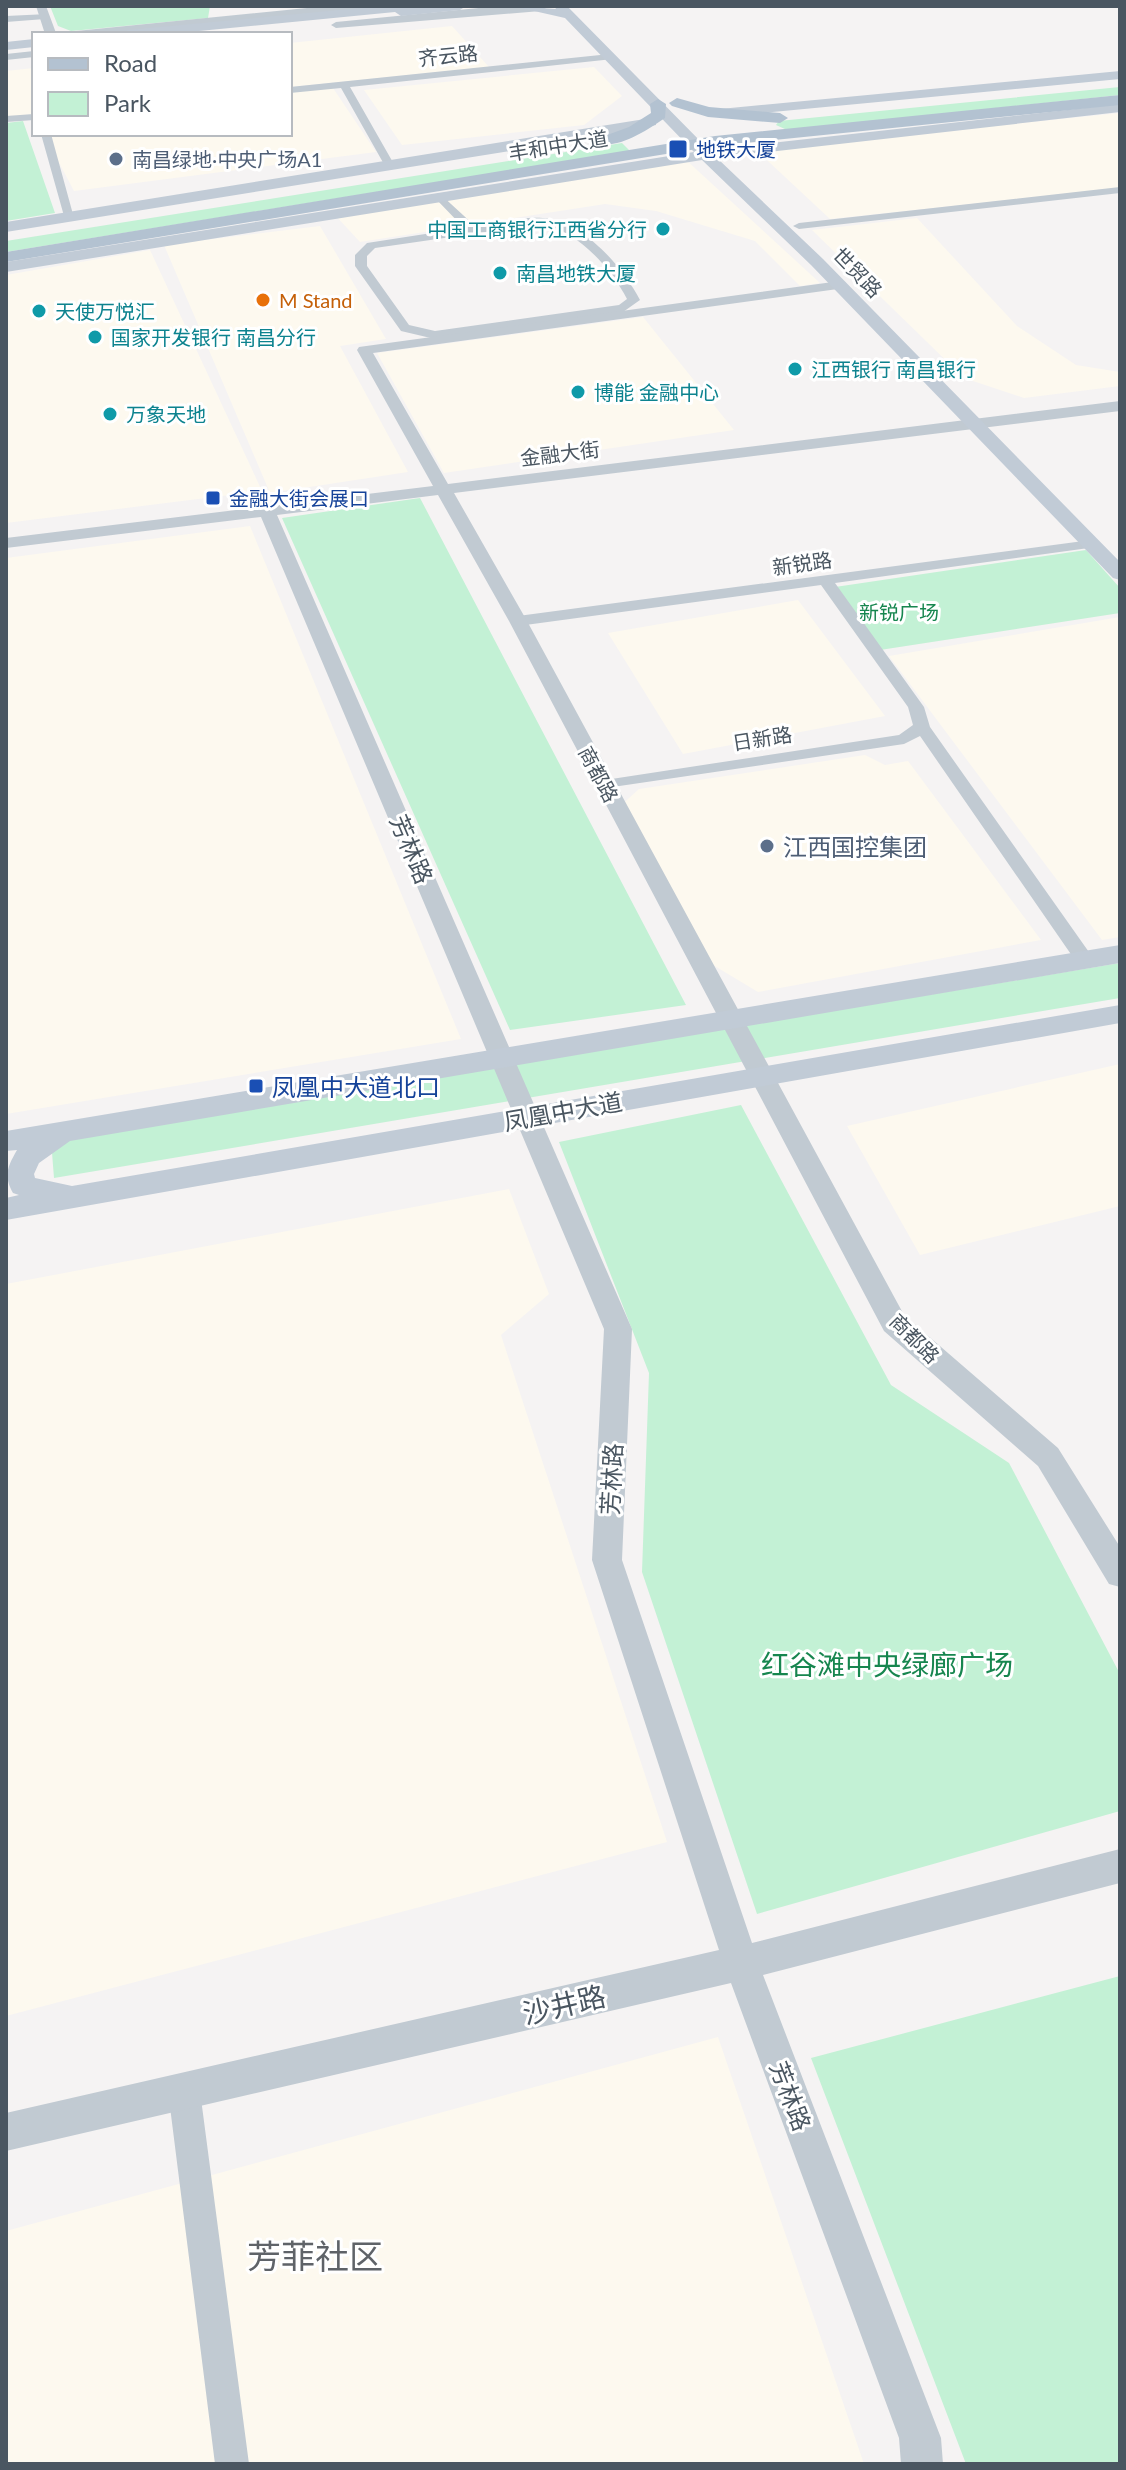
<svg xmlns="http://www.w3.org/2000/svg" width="1126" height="2470" font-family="Lato,'Noto Sans SC',sans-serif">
<rect width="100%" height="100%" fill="#f5f3f3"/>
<path fill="#fdf9ef" d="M452 26 489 67 290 87V43Z
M594 67 622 96 584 125 402 145 364 90Z
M34 68V114L6 117V71Z
M331 85 376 152 74 191 44 134H290V89Z
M1120 113V188L830 219 756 150Z
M685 159 820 283 800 286 755 241 656 211 605 204 360 242 335 215Z
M917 218 1017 326 1076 365 1120 372V386L1024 398 964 378 812 230Z
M320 226 386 339 340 346 408 472 270 493 164 245Z
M150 250 262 491 6 523V275Z
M643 317 734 430 444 473 377 353Z
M250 526 461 1039 6 1114V558Z
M798 600 885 716 683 754 608 633Z
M1120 617V937L1102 940 889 656Z
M865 755 885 765 908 761 1041 940 758 992 713 965 618 808 639 789Z
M1120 1064V1206L920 1255 847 1126Z
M509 1189 549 1294 501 1335 667 1842 6 2016V1284Z
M718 2037 864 2464H6V2231Z"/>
<path fill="#c3f1d5" d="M50 6H210L208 18 71 31 58 26Z
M1120 87V95L787 130 776 125 779 121Z
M23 121 55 213 6 221V123Z
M622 143 630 151 6 252V241Z
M420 498 686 1005 510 1030 282 518Z
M1086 550 1120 588V613L880 650 835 587Z
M1120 963V998L54 1178 51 1140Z
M741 1105 891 1385 1009 1463 1120 1674V1811L757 1914 642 1572 649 1373 559 1142Z
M1120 1976V2464H966L811 2058Z"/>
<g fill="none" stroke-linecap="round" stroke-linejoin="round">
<path fill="#c1cad2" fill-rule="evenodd" d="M48 14 45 19 6 22V16Z
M610 54 613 59 350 87 395 166 390 169 385 166 341 88 290 93V87Z
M34 114V120L6 122V116Z
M41 134H51L74 218 64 216Z
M1120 187V193L799 229 793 226 799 223Z
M439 193 475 226C497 223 521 216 543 218 584 222 622 266 640 300L623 312 435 339 401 331 355 266V255L367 243 464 228 435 198 433 196ZM541 224C577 230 611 268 627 299L619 305 435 331 409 325 367 266V256L375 248Z
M1091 540 1098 544 1096 547 835 583 924 707 930 727 1091 955 1094 959 1091 963H1077L920 736 904 744 599 789 596 785 605 780 899 735 913 725 908 707 821 585 518 626 510 621 518 616Z
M184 2075 195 2080 200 2091 249 2464H215L168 2091 173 2080Z"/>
<path fill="#c1cad2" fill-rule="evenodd" d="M36 6H46L56 33 327 6H366L361 9 96 34H45Z
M499 6 546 8 541 11 336 28 331 25 336 22Z
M34 51V57L6 60V54Z
M840 281 845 282V288L373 353 448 484 1120 401V411L454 493 527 621 904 1315 1058 1448 1120 1547V1587L1109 1584 1038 1466 884 1331 509 621 438 495 277 515 632 1329 622 1560 752 1943 1120 1849V1883L763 1975 941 2438 943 2464H901L899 2438 731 1983 6 2151V2113L719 1950 592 1560 604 1329 261 517 6 548V538L433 486 357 350 359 347Z"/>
<path fill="#c1cbd6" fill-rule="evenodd" d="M382 6H466L460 10 401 16 395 12 168 34H122L128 30Z
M512 6 556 9 554 6H567L709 150 1120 104V112L717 158 823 259 1120 562V580L1113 578 811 265 702 160 6 272V262L694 152 565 18Z
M34 39V47L6 50V42Z
M1120 71V79L720 117 713 113 720 109Z
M651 118 656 119V125L603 136 6 232V222Z
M1120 945V963L70 1141 39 1163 34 1174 35 1178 72 1186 1120 1005V1023L6 1220V1198L19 1195 13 1193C3 1175 8 1166 17 1150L6 1151V1131Z"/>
<path fill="#b3c2d1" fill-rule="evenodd" d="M1120 95V105L715 146 6 262V252L715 136Z
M677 98 709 107 780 113 788 118 780 123 708 117 672 106 669 103Z
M658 99 666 104 665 118C647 130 621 148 599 144V138L629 127 651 113 650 104Z"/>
</g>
<g fill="#1a4fb4" stroke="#fff" stroke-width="3">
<rect x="668" y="139" width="20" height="20" rx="4"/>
<rect x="205" y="490" width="16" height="16" rx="4"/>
<rect x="248" y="1078" width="16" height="16" rx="4"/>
</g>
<g fill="#5c6f8a" stroke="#fff" stroke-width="3">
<circle cx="116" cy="159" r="8"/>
<circle cx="767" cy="846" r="8"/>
</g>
<g fill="#0f9aa8" stroke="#fff" stroke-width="3">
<circle cx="663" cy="229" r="8"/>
<circle cx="500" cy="273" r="8"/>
<circle cx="39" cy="311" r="8"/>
<circle cx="95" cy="337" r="8"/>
<circle cx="795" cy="369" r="8"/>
<circle cx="578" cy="392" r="8"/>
<circle cx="110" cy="414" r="8"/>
</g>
<circle fill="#e8710a" stroke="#fff" stroke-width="3" cx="263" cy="300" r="8"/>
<g text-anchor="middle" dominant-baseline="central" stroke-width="6" stroke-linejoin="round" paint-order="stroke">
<g font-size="20" fill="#4a5661" stroke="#fff">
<text transform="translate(448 55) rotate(-6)">齐云路</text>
<text transform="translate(558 145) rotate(-9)">丰和中大道</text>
<text transform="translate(858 272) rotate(46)">世贸路</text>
<text transform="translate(560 453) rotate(-7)">金融大街</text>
<text transform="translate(802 563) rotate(-8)">新锐路</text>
<text transform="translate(762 738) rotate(-9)">日新路</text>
<text transform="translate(599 774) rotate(62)">商都路</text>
<text transform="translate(915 1338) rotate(45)">商都路</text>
</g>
<g font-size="20" fill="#164399" stroke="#fff" text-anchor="start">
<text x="696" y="149">地铁大厦</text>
<text x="229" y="498">金融大街会展口</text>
</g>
<g font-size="20" fill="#4e5e75" stroke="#fff" text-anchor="start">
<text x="132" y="159">南昌绿地·中央广场A1</text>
</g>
<g font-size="20" fill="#0d838f" stroke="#fff" text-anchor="start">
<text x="647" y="229" text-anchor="end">中国工商银行江西省分行</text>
<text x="516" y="273">南昌地铁大厦</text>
<text x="55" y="311">天使万悦汇</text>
<text x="111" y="337">国家开发银行 南昌分行</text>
<text x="811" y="369">江西银行 南昌银行</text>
<text x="594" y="392">博能 金融中心</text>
<text x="126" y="414">万象天地</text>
</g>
<g font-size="20" fill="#c56008" stroke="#fff" text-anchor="start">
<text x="279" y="300">M Stand</text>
</g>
<g font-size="20" fill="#17864f" stroke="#fff">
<text x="899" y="612">新锐广场</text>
</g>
<g font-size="24" fill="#4e5e75" stroke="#fff" text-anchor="start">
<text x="783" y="846">江西国控集团</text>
</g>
<g font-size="24" fill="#4a5661" stroke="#fff">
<text transform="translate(412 849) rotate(67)">芳林路</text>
<text transform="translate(563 1111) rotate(-10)">凤凰中大道</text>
<text transform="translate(611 1479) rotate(-87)">芳林路</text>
<text transform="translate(791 2096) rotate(69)">芳林路</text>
</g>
<g font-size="24" fill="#164399" stroke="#fff" text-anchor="start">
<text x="272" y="1086">凤凰中大道北口</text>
</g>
<g font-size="28" fill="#17864f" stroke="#fff">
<text x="887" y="1664">红谷滩中央绿廊广场</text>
</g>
<g font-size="28" fill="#4a5661" stroke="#fff">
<text transform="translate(564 2004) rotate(-13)">沙井路</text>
</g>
<g font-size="34" fill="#5f6368" stroke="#fff">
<text x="315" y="2255">芳菲社区</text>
</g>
</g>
<rect width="1126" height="2470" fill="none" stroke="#4a5661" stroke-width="16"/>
<rect x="32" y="32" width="260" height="104" fill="#ffffff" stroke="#b7bbc0" stroke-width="2"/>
<rect x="48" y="58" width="40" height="12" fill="#b3c2d1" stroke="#b7bbc0" stroke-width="2"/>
<text x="104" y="72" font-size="24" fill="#4a5661">Road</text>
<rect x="48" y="92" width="40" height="24" fill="#c3f1d5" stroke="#b7bbc0" stroke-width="2"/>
<text x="104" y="112" font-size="24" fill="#4a5661">Park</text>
</svg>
